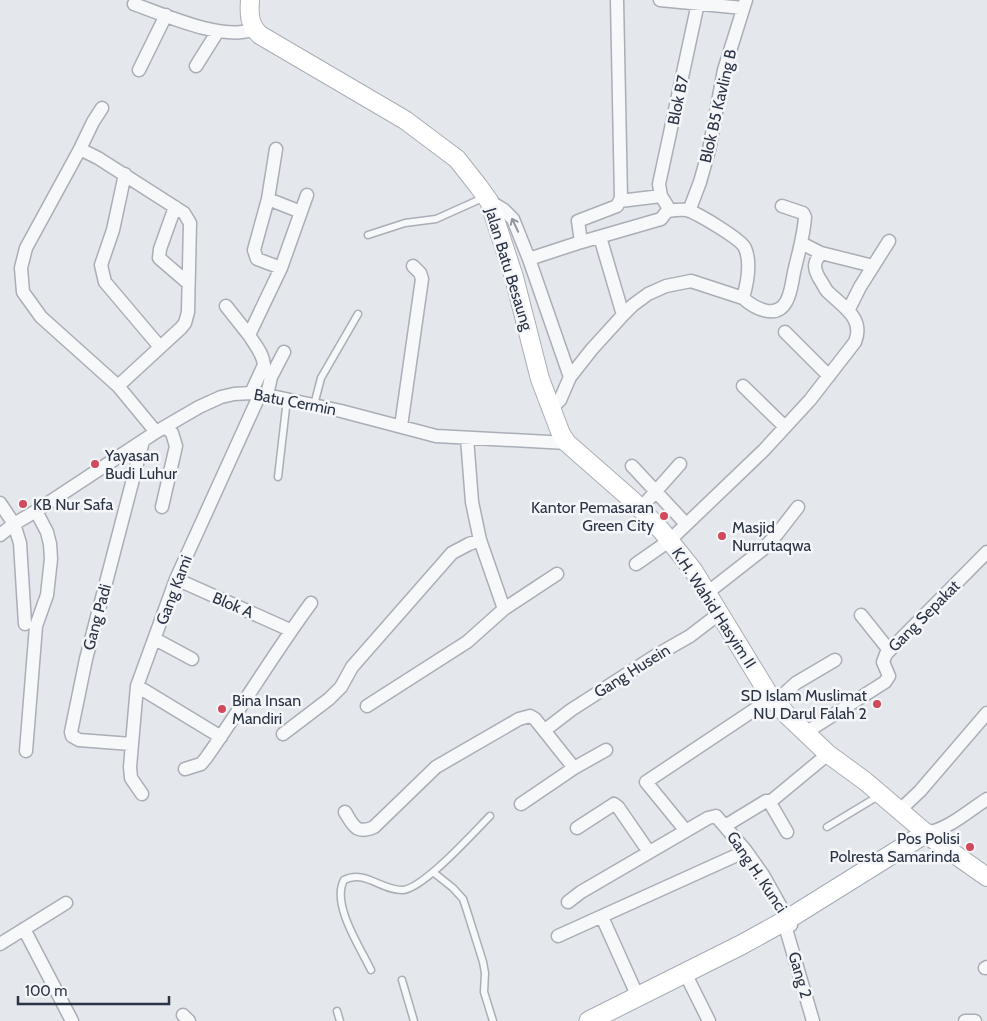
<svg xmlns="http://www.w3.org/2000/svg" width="987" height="1021" font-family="Cabin,sans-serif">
<rect width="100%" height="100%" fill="#e4e7ec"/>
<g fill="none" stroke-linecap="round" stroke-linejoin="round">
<g stroke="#a9aeb7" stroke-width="9">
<path id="lane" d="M368 235 405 223 436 219 485 197
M314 405 321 378 358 314
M278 477 287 399
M827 827 880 795
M433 872 453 888 463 899 467 911 483 962 485 973 484 992 493 1021
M371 970C360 947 331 904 344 880 364 869 382 891 403 890 424 888 474 832 490 816
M402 980 414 1021
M337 1011 340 1021"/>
</g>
<g stroke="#a9aeb7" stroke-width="15">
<path id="street" d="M660 0 743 8
M134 4C165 15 224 42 254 29
M196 66 218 31
M139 70 166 15
M80 149 93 122 102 108
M276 149 268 199 254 250 257 259 281 268
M125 174 113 230 101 265 105 282 160 347
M268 199 301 212
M489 201 504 210 513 219 529 259 570 377 560 400 551 409
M620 201 661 196
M175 207 160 249 159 258 188 283
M689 211 700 182 709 150 724 70 746 0
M600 237 623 315
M581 242 578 221 617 206 621 198 617 0
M801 243 821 253 873 266
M529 259 578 243 661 219 667 211 668 207 661 196 659 184 698 3
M743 298C754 308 776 320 786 302 792 292 792 279 795 268 799 251 804 234 805 217L803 213 782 206
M226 306 249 335
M848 311 860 287 889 241
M785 332 829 376
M570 377 592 349 623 315 633 305 648 294 666 286 691 281 743 298C747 284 751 262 745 248 741 239 697 213 687 210 681 209 674 210 667 211
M118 386 181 328 185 323 188 312 190 223 184 213 98 158 80 149 26 248 21 268 23 292 41 317 118 386 156 432
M743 386 785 427
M251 393 264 365C263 353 255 345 249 335L281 268 307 195
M267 395 271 377 284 352
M401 426 422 279 420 273 413 266
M467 438 472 502 480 540 504 609
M632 466 686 524
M0 503 14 524 20 543 25 624
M162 507 176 446 172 433 165 427
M640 509 680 464
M0 535 14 524 36 511 156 432 199 407 221 397 234 394 251 393 267 395 341 411 436 436 567 443
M636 564 669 541 764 450 810 400 855 342C865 318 842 306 827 291 824 287 822 282 819 278 813 267 814 262 821 253
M176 579 290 630
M707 593 762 550 777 534 798 507
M861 615 889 650
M155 639 192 659
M137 686 221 737
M775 702 796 683 835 660
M367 706 467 642 504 609 557 574
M545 730 571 710 655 656 690 636 720 613
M805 733 885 682 889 676 883 662 886 654 987 552
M283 734 329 699 341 687 352 667 452 553 469 544 480 540
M131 744 79 740 72 736 71 732 86 659 143 441
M26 751 36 626 47 595 51 559 50 544 47 532 36 511
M574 768 606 750
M185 769 201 764 206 758C242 707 274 653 311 603
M142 794 131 778 130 767 137 686 176 579 260 394
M770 802 828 754
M900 810 920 791 987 713
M345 812C353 825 356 835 374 827L436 767 519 719 530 716 535 719 574 768 521 804
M725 826 766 801H769L787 832
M577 828 614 804 618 807 649 852
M686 831 646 782 772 698
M926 833C949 829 968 811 987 799
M568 902 581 892 708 818 716 816 746 851 763 875 791 925
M602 917 638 997
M24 929 72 1021
M786 929 813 1021
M558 936 746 851
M0 944 66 903
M985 968 987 967
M689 981 709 1021
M183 1015 189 1021
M965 1021H975"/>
</g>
<g stroke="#a9aeb7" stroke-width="20">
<path id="secondary" d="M250 0C249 14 249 25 260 35L405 120 457 159 479 187 489 201 514 277 540 379 561 434 567 443 632 500 661 530 693 570 768 693 787 715 828 754 865 781 933 839 987 877"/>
</g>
<g stroke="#a3abb8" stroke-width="21">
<path id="primary" d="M589 1021 741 945 788 919 926 833"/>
</g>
<use href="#lane" stroke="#f7f8fa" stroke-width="6"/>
<use href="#street" stroke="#f7f8fa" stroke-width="12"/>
<use href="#secondary" stroke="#fff" stroke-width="18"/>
<use href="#primary" stroke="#fff" stroke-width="19"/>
</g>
<defs><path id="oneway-shaft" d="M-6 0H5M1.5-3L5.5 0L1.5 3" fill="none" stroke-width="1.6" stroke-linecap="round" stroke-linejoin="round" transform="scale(1.25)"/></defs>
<use stroke="#9196a0" href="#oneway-shaft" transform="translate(515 225) rotate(-115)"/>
<g fill="#d1495b" stroke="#f4f6f9" stroke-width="2">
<circle cx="95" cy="464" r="5"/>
<circle cx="23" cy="504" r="5"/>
<circle cx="664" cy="516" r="5"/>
<circle cx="722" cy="536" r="5"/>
<circle cx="877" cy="704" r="5"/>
<circle cx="222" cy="709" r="5"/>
<circle cx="970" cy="847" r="5"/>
</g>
<g text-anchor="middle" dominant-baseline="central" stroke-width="5" stroke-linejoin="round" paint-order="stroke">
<g font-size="16" fill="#2b3445" stroke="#f4f6f9">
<text transform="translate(678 100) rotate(-78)">Blok B7</text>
<text transform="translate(718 106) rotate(-77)">Blok B5 Kavling B</text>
<text transform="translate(509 269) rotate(73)">Jalan Batu Besaung</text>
<text transform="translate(295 402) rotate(11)">Batu Cermin</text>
<text transform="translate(174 590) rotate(-69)">Gang Kami</text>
<text transform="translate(233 605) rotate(23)">Blok A</text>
<text transform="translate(714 608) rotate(57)">K.H. Wahid Hasyim II</text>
<text transform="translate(924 616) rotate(-45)">Gang Sepakat</text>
<text transform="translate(97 617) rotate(-75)">Gang Padi</text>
<text transform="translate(632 671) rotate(-32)">Gang Husein</text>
<text transform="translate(757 872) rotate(56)">Gang H. Kunci</text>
<text transform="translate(800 975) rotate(74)">Gang 2</text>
</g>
<g font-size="16" fill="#2b3445" stroke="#f4f6f9" text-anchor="start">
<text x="105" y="455">Yayasan<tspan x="105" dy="18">Budi Luhur</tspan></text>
<text x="33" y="504">KB Nur Safa</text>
<text x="654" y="507" text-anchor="end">Kantor Pemasaran<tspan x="654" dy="18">Green City</tspan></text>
<text x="732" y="527">Masjid<tspan x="732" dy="18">Nurrutaqwa</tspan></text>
<text x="867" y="695" text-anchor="end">SD Islam Muslimat<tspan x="867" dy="18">NU Darul Falah 2</tspan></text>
<text x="232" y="700">Bina Insan<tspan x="232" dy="18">Mandiri</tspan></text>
<text x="960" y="838" text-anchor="end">Pos Polisi<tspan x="960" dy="18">Polresta Samarinda</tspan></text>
</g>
</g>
<path d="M18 996v8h151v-8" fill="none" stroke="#2b3445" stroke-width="2.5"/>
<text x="25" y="996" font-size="15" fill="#2b3445" stroke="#f4f6f9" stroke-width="4" paint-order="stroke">100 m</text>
</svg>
